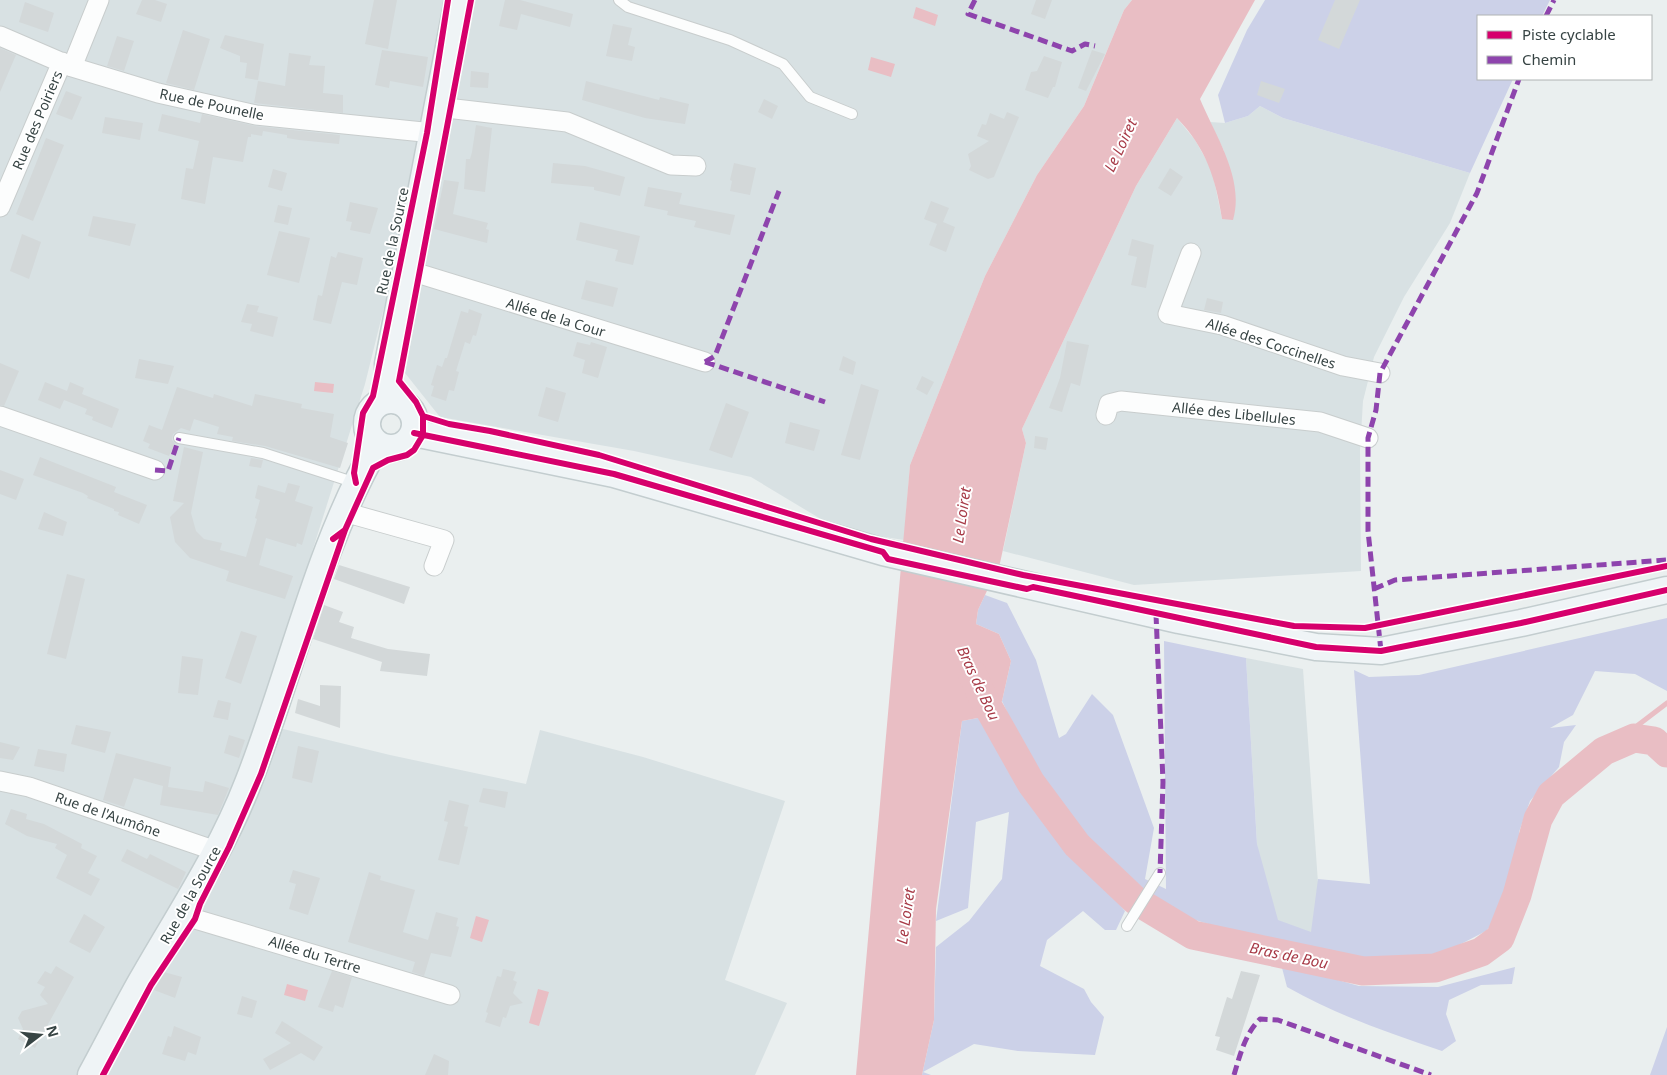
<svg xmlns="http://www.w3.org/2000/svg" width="1667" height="1075" font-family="'Noto Sans',sans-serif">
<rect width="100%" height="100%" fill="#eaefef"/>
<path fill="#d8e1e3" d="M0 0H446L410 203 365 384 259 720 279 728 390 755 526 784 540 730 643 757 785 801 725 980 787 1003 755 1075H0Z
M470 0H1132L1124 10 1084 106 1037 175 985 276 910 465 904 540 839 530 751 477 634 451 440 417 405 373 445 125Z
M1260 106 1283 118 1470 173 1450 223 1404 297 1374 357 1363 401 1360 450 1361 571 1134 585 1003 551 1026 443 1022 429 1136 186 1177 118 1195 140 1212 170 1222 219 1224 151 1210 122 1225 123 1248 116Z
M1246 658 1303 669 1323 954 1261 911Z"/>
<path fill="#ccd1e8" d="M1265 0H1550L1542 16H1478V79H1513L1470 173 1283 118 1260 106 1248 116 1225 123 1218 95 1247 30Z
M985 595 1007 603 1036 660 1059 738 1066 734 1092 694 1113 715 1154 828 1145 879 1166 889 1164 641 1246 658 1257 844 1278 920 1311 932 1318 879 1370 884 1354 670 1369 677 1419 675 1667 618V691L1635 674 1595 671 1573 715 1550 728 1576 725 1564 742 1559 767 1530 801 1519 832V853L1510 888 1498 917 1486 931 1438 956 1376 960 1336 957 1221 928 1189 918 1161 904 1072 826 1017 733 1002 701 1011 661 999 634 976 624 978 610Z
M983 717 1027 797 1125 911 1116 930H1105L1083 911 1047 940 1040 966 1084 989 1091 1002 1104 1017 1095 1055 1018 1051 974 1044 923 1072 931 1075H922L934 1020 936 947 969 921 1002 879 1009 812 976 822 968 908 936 921 962 721Z
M1281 964 1359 986 1438 987 1515 967 1512 984 1481 985 1449 1000 1446 1014 1456 1041 1442 1051C1389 1033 1336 1015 1287 987Z
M1667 1027V1075H1650Z"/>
<path fill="#e9bec4" d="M1132 0H1255L1200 99C1215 135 1245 179 1233 220L1222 219C1216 179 1206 148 1177 118L1136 186 1022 429 1026 443 1000 563 978 610 976 624 999 634 1011 661 1002 701 983 717 962 721 936 909 934 1020 922 1075H856L910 465 985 276 1037 175 1084 106 1124 10Z
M916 7 938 15 935 26 913 18Z
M871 57 895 64 891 77 868 70Z
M315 382 334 384 333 393 314 391Z
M476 916 489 920 482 942 470 938Z
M287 984 308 990 305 1001 284 995Z
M538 989 549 992 539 1026 529 1023Z"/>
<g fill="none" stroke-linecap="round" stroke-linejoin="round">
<path stroke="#e9bec4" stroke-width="5" d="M1604 751 1667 703"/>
<path stroke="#e9bec4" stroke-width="29" d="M973 675 982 696 1031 783 1077 845 1135 900 1193 935 1363 971 1435 968 1481 952 1500 938 1517 895 1538 819 1551 795 1604 751 1634 738 1654 741 1667 753"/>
</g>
<path fill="#d3d8d9" d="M142 0H155L167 4 161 22 136 14Z
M374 0H397L388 49 365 44Z
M505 0H520L573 14 570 27 521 14 517 30 499 26Z
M1036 0H1052L1045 19 1031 14Z
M1335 0H1360L1339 49 1318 40Z
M25 2 54 13 48 32 19 22Z
M613 24 632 28 628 45 635 47 632 61 606 56Z
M183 30 210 39 194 90 166 83Z
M225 35 264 44 258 80 245 78 247 63 240 62V56L220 48Z
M117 36 134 41 124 71 107 66Z
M0 48 16 55 0 92Z
M382 50 428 57 423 87 390 81 389 88 375 85Z
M1092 50 1105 54 1086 91 1078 88Z
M289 53 311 56 309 65 325 66 323 93 343 95V113L254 103 258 81 285 86Z
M1044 56 1062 62 1055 87H1053L1048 98 1025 90 1031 72 1037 71Z
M471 71 489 73 488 88 470 87Z
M586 81 659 100 660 97 689 104 685 124 645 118 582 100Z
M1261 81 1285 89 1279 103 1257 95Z
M66 91 82 97 72 120 56 114Z
M764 99 778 106 772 119 758 112Z
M1007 112 1019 117 994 177 988 179 969 170 971 166 968 154 989 141 977 136 982 124 986 125 990 113 1004 119Z
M162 114 200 123 202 114 255 126 340 135 339 144 299 140 287 138V135L263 131 262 136 251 134V137H248L243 162 213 157 205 204 181 199 186 168 193 169 199 141 158 131Z
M105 117 143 123 140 140 102 133Z
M476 125 492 128 485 192 464 189 466 159H470L472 152Z
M46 138 64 145 33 221 16 214Z
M553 163 585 166 625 177 620 196 594 190V187L551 183Z
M734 163 756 168 750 195 730 191 732 181 730 180Z
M1170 168 1183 177 1171 196 1158 188Z
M273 169 287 173 282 191 268 187Z
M444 180 459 182 453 214 488 223 486 229 489 230 487 243 434 229Z
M648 187 682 193 679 204 735 215 730 235 694 227 696 221 667 215 668 211 644 206Z
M931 201 949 208 943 222 955 227 946 252 929 245 937 224 924 219Z
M350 202 378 208 370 234 350 230 352 222 346 221Z
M278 205 292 208 288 225 274 222Z
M93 216 136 224 130 246 88 236Z
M580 222 640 236 633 265 615 261 618 250 576 240Z
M279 231 310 238 299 283 267 275Z
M22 234 41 242 29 279 10 271Z
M1132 239 1154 245 1146 288 1131 285 1137 257 1128 255Z
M338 252 363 258 357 285 342 282 331 324 313 320 318 295 322 296 331 256 336 258Z
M586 280 618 288 613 307 581 299Z
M1207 298 1223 302 1221 313 1204 310Z
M247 304 259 306 257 312 278 317 273 337 250 331 252 324 241 322Z
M469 309 482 314 476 336 473 335 470 344 465 342 456 371 459 372 454 391 449 390 446 401 431 396 434 386 431 385 437 365 442 367 445 358H447L461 311 468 313Z
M1067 341 1089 345 1080 386 1071 383 1062 412 1049 408 1060 378Z
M577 342 590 345 591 342 607 347 598 378 582 373 585 360 573 356Z
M843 356 856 362 853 375 839 370Z
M139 359 174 366 168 384 135 378Z
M0 363 19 371 4 406 0 405Z
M922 376 934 382 927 395 916 389Z
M45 382 67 391 70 382 84 388 82 394 119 409 112 428 92 420 93 417 85 414 87 409 64 400 60 409 38 400Z
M861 384 879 390 860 460 841 455Z
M177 387 213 398 214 394 252 406 255 394 302 404 301 408 334 414 330 437 348 443 340 468 265 446 232 441 233 437 217 434 219 427 194 419 190 431 181 428 173 434 172 440 175 443 169 456 148 448 150 444 143 441 149 425 162 430Z
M546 387 566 393 558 422 538 416Z
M726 403 749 412 732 458 709 450Z
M790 422 820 430 814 451 785 443Z
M1035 436 1048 438 1046 450 1034 448Z
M184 447 203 452 191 513 196 531 204 539 222 543 220 550 246 557 257 519 255 518 260 500 255 498 258 485 285 493 288 483 300 486 295 501 313 507 302 545 297 543 296 547 266 538 259 565 293 576 285 599 226 581 229 571 190 558 175 542 170 517 184 503 173 501Z
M40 457 116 487 114 492 147 505 139 524 118 515 119 512 114 511V509L87 498 88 496 83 493 33 475Z
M251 458 263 460 261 468 249 466Z
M0 470 24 479 16 500 0 494Z
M44 512 67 522 63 536 38 529Z
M339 565 410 587 404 604 334 579Z
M67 574 85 579 66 659 47 654Z
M324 605 343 612 339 622 354 627 351 638 388 649 430 654 427 676 380 671 382 662 313 639Z
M241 631 257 636 241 684 225 678Z
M182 656 203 659 198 695 178 693Z
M320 685 341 686 340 728 295 713 298 699 320 706Z
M218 700 231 703 228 720 213 717Z
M76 725 111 732 105 753 71 744Z
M229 735 245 740 239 758 224 753Z
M0 742 20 747 13 760 0 758Z
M298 746 319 751 312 783 292 778Z
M38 749 67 754 64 772 34 766Z
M116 753 171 767 168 787 203 792 205 781 229 788 218 815 160 805 163 786 134 778 124 807 103 800Z
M483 788 508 792 505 808 479 802Z
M449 800 469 805 464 826 468 827 459 865 438 860 448 822 444 821Z
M11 809 27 814 26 819 44 824 82 844 81 848 97 856 88 873 100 879 91 896 56 878 67 855 55 848 57 844 27 836 5 824Z
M127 849 147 859 150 854 186 872 178 889 121 861Z
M293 870 320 878 308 915 289 909 296 884 289 882Z
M369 872 381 876 380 880 415 890 403 932 428 940 436 912 458 918 456 926 459 927 451 957 431 953 424 976 412 972 415 962 348 942Z
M84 914 105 927 90 953 69 942Z
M56 966 74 977 35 1048 18 1039 23 1029 18 1018 22 1011 48 1004 40 995 45 987 37 983 45 971 51 974Z
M503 969 516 972 513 980 517 982 513 993 523 1003 510 1006 506 1018 503 1017 500 1027 485 1022 488 1013 486 1012 497 976 501 977Z
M332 971 352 977 343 1008 335 1005 333 1012 318 1007Z
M1241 971 1260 975 1234 1056 1216 1050 1220 1037 1215 1036 1227 997 1232 999Z
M164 972 182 977 175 998 154 990Z
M242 996 257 1001 252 1018 237 1014Z
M282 1021 323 1047 314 1061 301 1053 270 1070 263 1059 291 1043 275 1033Z
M174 1026 201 1037 196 1055 188 1052 185 1061 162 1054 168 1036 171 1037Z
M434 1054 449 1061 448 1075H425Z"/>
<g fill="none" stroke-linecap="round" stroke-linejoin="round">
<g stroke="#c8cdcd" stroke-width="12">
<path id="lane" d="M619 0 628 7 730 40 783 64 810 97 852 114
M179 438 263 453 356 483
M1127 926 1160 873"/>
</g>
<g stroke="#c8cdcd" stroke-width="21">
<path id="street" d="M0 36 72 67 158 93 256 115 433 133
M72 67 99 0
M438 107 567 122 671 165 696 166
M0 207 62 62
M1191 253 1168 314 1222 325 1343 366 1380 373
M407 270 705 362
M1106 415 1109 404 1121 401 1320 422 1368 438
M0 416 155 470
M344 512 444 540 434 566
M0 781 29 787 216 851
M185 908 195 919 450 995"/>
</g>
<g stroke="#c3cdcf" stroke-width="29">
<path id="secondary" d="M367 424a24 24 0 1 1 48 0a24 24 0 1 1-48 0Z
M389 400 388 364 458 0
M414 433 614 474 883 552 1179 620 1316 647 1381 651 1521 623 1667 590
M91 1075C108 1044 124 1012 141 982 178 917 221 853 248 783 292 671 317 549 377 445"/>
</g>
<use href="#lane" stroke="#fcfdfd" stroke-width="10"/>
<use href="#street" stroke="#fcfdfd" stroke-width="19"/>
<use href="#secondary" stroke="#eff4f6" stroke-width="26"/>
<path stroke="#8e44ad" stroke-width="5" stroke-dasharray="10 5" stroke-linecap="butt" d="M975 0 968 14 1072 51 1085 44 1095 46
M1546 16 1554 0
M705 362 715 356 779 191
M705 362 825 402
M155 470 168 471 179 438
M1374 589 1395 580 1666 560
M1156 614 1163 782 1160 873
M1381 651 1368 531V438L1376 410 1380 373 1477 193 1519 79
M1234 1075C1240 1055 1245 1034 1260 1019L1278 1020 1431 1075"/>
<g stroke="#fff" stroke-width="9">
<path id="cycleway" d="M399 381 471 0
M423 416 449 424 490 431 599 455 871 539 1023 575 1294 626 1365 628 1667 566
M414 433 614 474 883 552 888 559 1027 589 1033 587 1316 647 1381 651 1521 623 1667 590
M356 483 354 473 363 413 373 396 427 133 448 0
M333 539 345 530 373 468 388 460 407 455 414 450 423 435V416L416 402 399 381
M103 1075 151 985 195 919 200 904 229 847 261 774 345 530"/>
</g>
<use href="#cycleway" stroke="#d6006c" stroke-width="6"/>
</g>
<g text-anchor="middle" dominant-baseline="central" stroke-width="4" stroke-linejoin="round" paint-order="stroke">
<g font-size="14" fill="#374444" stroke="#fff">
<text transform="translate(212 104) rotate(12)">Rue de Pounelle</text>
<text transform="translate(37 120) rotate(-67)">Rue des Poiriers</text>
<text transform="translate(392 241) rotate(-78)">Rue de la Source</text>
<text transform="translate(556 317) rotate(17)">Allée de la Cour</text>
<text transform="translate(1271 343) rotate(18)">Allée des Coccinelles</text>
<text transform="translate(1234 413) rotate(6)">Allée des Libellules</text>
<text transform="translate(108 814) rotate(19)">Rue de l'Aumône</text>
<text transform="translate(190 895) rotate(-61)">Rue de la Source</text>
<text transform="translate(315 954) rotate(17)">Allée du Tertre</text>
</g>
<g font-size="15" font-style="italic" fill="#a73a47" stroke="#fff">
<text transform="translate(1120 145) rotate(-65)">Le Loiret</text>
<text transform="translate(961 515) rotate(-82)">Le Loiret</text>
<text transform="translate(979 683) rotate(65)">Bras de Bou</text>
<text transform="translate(905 916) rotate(-82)">Le Loiret</text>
<text transform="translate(1289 955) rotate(12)">Bras de Bou</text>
</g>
</g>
<rect x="1477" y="15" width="175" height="65" fill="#ffffff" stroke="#afb4b4"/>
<rect x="1487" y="31" width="25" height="8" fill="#d6006c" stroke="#afb4b4"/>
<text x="1522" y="40" font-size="15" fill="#374444">Piste cyclable</text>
<rect x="1487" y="56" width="25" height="8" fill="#8e44ad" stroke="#afb4b4"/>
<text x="1522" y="65" font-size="15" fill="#374444">Chemin</text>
<g transform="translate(40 1035) rotate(74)" stroke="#ffffff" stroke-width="4" paint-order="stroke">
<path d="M0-4L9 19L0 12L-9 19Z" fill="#374444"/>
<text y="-8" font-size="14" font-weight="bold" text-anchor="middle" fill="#374444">N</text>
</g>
</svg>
